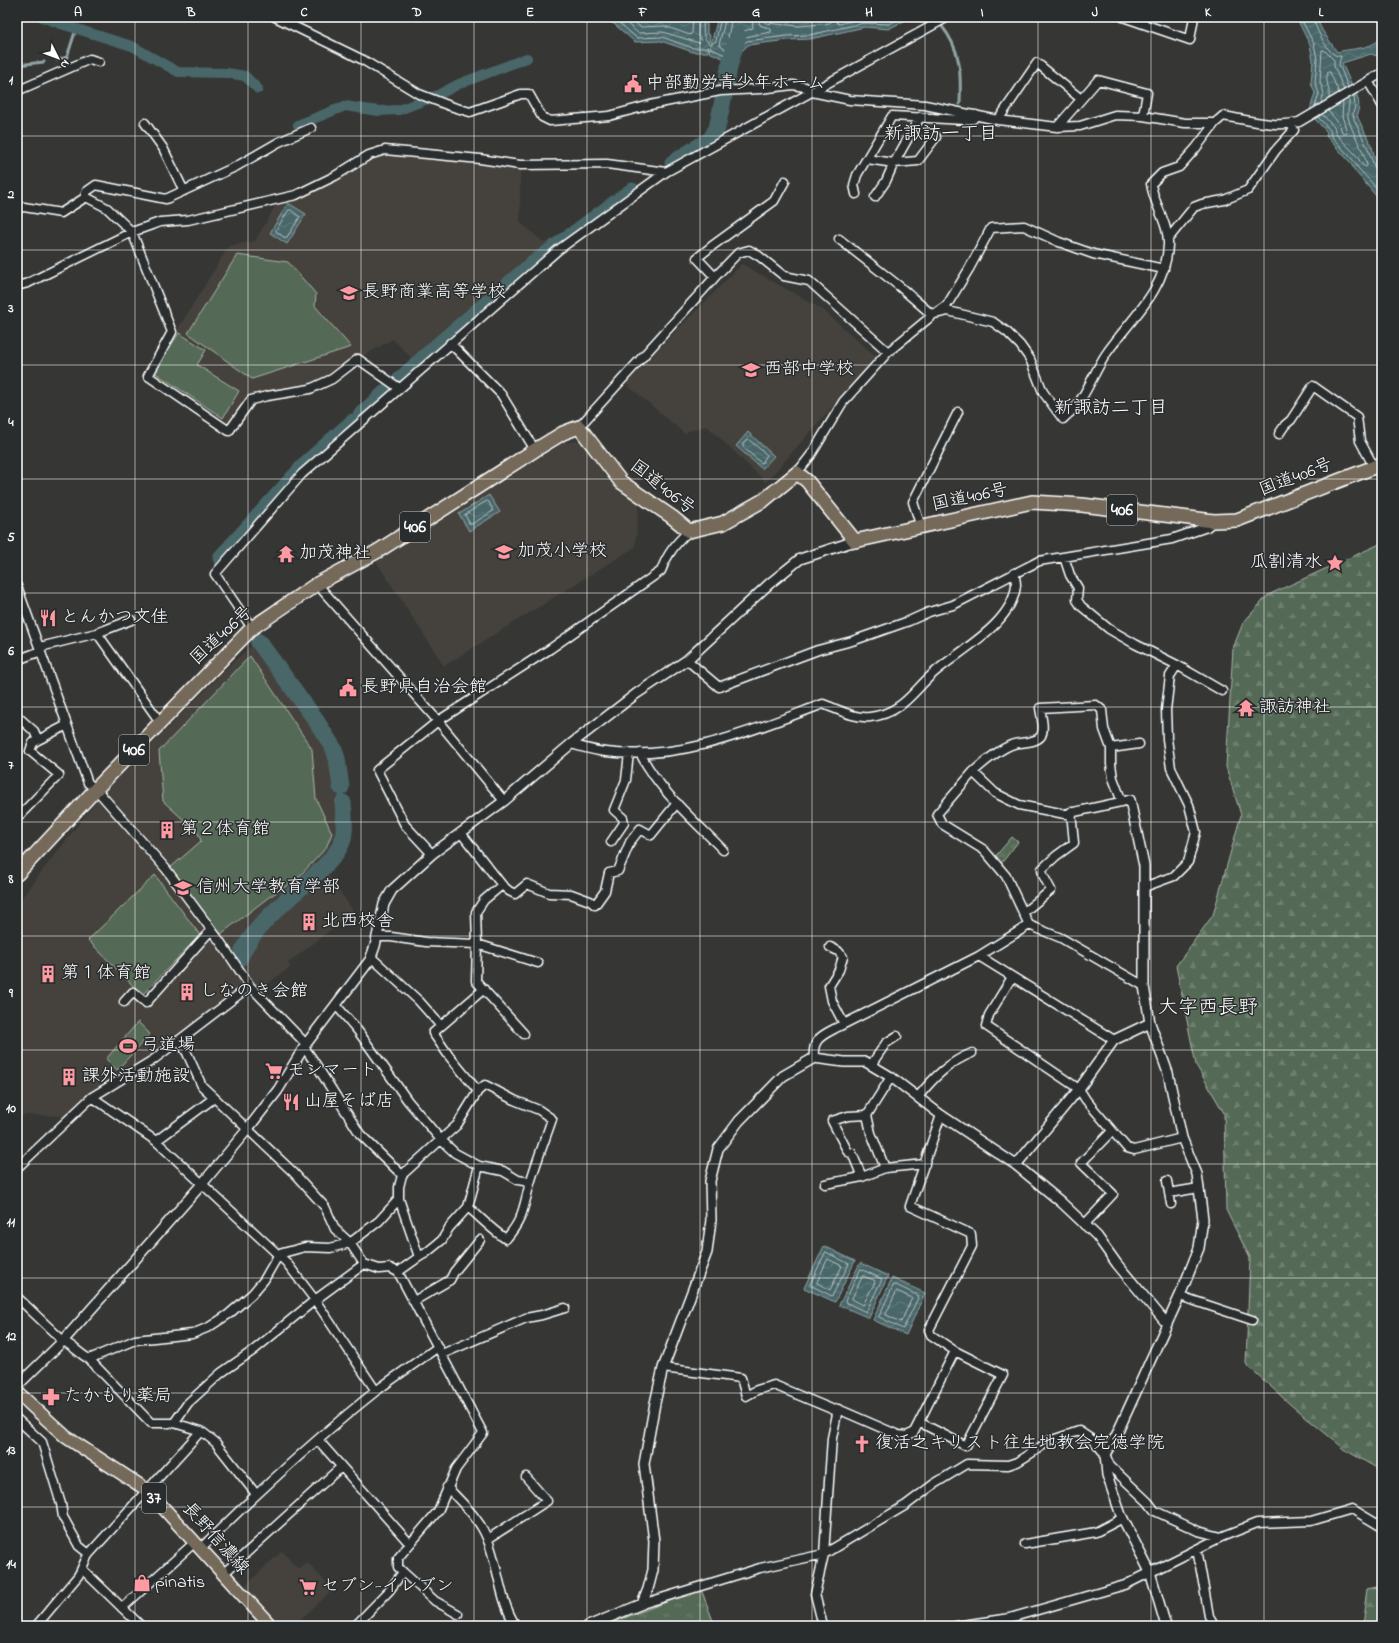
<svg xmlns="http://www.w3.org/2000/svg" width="1399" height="1643" font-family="'Indie Flower','Klee One',sans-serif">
<defs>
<pattern id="forest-firs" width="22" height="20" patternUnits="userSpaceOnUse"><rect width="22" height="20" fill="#546a56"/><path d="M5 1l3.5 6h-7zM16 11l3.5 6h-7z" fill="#6e806f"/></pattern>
<pattern id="park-tufts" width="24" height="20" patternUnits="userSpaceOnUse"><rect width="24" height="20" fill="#546a56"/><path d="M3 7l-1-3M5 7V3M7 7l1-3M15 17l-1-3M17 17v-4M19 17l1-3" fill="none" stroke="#6e806f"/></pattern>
<pattern id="water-waves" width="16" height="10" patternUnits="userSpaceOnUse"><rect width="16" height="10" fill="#486669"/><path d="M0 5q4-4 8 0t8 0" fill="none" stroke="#637d80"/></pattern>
</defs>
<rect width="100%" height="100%" fill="#363734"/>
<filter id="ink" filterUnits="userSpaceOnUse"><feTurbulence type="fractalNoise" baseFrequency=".025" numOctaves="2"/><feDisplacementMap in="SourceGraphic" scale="8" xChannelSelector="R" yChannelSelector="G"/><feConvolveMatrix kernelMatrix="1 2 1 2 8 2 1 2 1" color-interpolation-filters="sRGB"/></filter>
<g filter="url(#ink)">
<path fill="#44423c" d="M399 153 520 169V222L542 241 553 244 416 363 393 339 361 357 359 355 332 376 309 386 256 393 246 400 232 423 227 424 153 376 152 371 229 246 255 241 276 205 297 199 338 180 371 157Z
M742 264 822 309 876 357 766 482 707 426 688 431 685 434 625 383Z
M577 441 584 444 607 479 639 503 635 547 444 666 374 558 562 443Z
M255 642 330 749 345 850 326 872 354 912 288 963 291 967 257 991 251 983 160 1052 92 1093 65 1116 23 1115 17 1120V904L98 799 234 661Z
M282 1551 298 1569 307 1562 333 1590 293 1626H281L243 1588Z"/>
<path fill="url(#forest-firs)" stroke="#aab4aa" d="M1382 543V1471L1347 1451 1292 1406 1246 1364 1250 1258 1226 1210 1224 1113 1196 1065 1176 966 1213 915 1241 815 1226 767 1233 648 1243 623 1268 595Z
M1382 1586V1626H1362L1367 1589Z"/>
<path fill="url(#park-tufts)" stroke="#aab4aa" d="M1012 837 1018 842 1000 865 994 858Z
M701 1589 715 1626H603Z"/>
<path fill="#546a56" stroke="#aab4aa" d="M237 255 288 262 316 294 315 306 351 347 252 379 188 333Z
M179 333 206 350 197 365 239 391 223 418 154 372Z
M250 656 312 749 316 799 332 833 326 848 296 880 269 897 221 934 170 868 201 841 198 833 163 801 159 751Z
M155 875 200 935 142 995 88 940Z
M138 1022 150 1034 117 1070 106 1059Z"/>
<path fill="url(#water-waves)" stroke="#91a3a5" d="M598 17H707V34L710 35 708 52H693L661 41 635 42 614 24Z
M718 17H760L777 21 801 22 840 17H912L888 29 865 27 810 39 788 40 748 45 736 57 725 59 709 52Z
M1296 17H1316L1322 30 1337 52C1352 48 1371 50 1382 37V50L1377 56 1371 54 1342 63C1345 70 1348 77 1351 84 1356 94 1362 102 1357 114L1358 118 1372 147 1376 163 1382 177V203L1355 171 1350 162 1326 136 1327 132 1314 118 1310 110 1315 93 1311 83 1313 60 1310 45Z
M288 203 306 214 287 244 270 233Z
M748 432 774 456 762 469 736 446Z
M489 495 500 512 469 531 459 514Z
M824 1246 855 1261 835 1302 804 1288Z
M860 1263 888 1276 869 1318 839 1305Z
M892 1278 925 1293 906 1335 873 1320Z"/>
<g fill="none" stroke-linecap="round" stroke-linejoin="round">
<path stroke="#b6c2c3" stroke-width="1" d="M608 17 617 21 637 38 662 37 693 48H710L725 55 733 53 739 47 747 41 787 36 809 35 864 23 888 24 904 17
M619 17 638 33 663 32 699 43 701 41 698 35 699 17
M629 17 640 27 664 26 690 35 692 33 693 17
M704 17C703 26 701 40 711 44L716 41 721 17
M726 17 719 45 726 50 731 49 745 37 771 32V29L760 25 758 17
M732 17 728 37 730 39 741 32 753 28 752 17
M763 17V21L766 23 800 26 830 23 832 21 833 17
M838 17 837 22 839 24 864 18 887 19 893 17
M1300 17 1314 44 1317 59 1315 83 1319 93 1315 107
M1313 17C1314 25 1327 52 1335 55 1337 56 1339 56 1341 56L1339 64 1348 87
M1354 95 1355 107 1353 113 1354 119 1368 149 1377 174 1382 177
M1329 98C1331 89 1324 81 1328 72H1330L1339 93
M1321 103 1324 93 1320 82 1322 50H1324L1334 60V66L1344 90
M1328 111 1339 123 1342 132 1346 134 1347 132 1342 116 1343 102
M1322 114 1334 127 1336 134 1357 156 1362 165 1366 167 1367 165C1363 147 1352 134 1348 117 1347 111 1350 105 1349 98
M1318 117 1330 130 1331 136 1353 160 1358 168 1372 183 1382 197
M289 210H291L300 217 287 237 285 238 276 231Z
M748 439 767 455 762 463 760 462 743 447V444Z
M487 501 489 502 493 511 472 524H470L465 515Z
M826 1252 849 1264 832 1296 810 1285Z
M828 1259 842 1266 830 1290 817 1283Z
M861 1269 882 1279 866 1312 845 1302Z
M863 1276 874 1280 875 1282 863 1305 852 1299Z
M894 1285H896L919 1296 903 1329 879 1317Z
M897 1291 912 1298 901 1322 886 1315Z"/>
<path stroke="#91a3a5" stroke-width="3" d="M932 17 936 20
M941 25C962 51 961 73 960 104
M57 60 67 57 76 29
M17 65 44 62"/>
<path stroke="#486669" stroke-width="10" d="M42 17 61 24 132 46 178 72 227 73 245 76 258 89
M298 125 345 106 378 111 399 110 438 95 459 84 527 58"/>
<path stroke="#486669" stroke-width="17" d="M726 86 729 67 738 36
M673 163 711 139 717 128 724 95
M399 381 434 349 533 264 632 191
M361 415 391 388
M221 558 308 462 353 422
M259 642 315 719 334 749 337 759 341 787
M240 958C251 927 290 898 315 875 325 866 337 855 342 842 346 830 344 816 343 803"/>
<g stroke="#fff" stroke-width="11">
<path id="minor" d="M275 17 363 60 419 94 450 106 470 112 521 94H529L542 117 550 121 609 116 650 105 720 91 760 89 793 85 805 87 812 92 850 100 925 105 998 120 1057 127 1080 126 1115 115 1143 116 1185 123H1215L1223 116C1247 120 1275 128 1299 122L1382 73
M1123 17 1190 40 1194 17
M1368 81 1382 105
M17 91 90 59 99 62
M998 120 1037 63 1081 99
M145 123 163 148 184 191
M1057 127 1098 80 1147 93 1143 116
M867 159 894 163 918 161 936 137
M856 194 854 185 857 175 892 116 964 120 973 119 976 115
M86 197V192L96 185 166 199 237 166 279 142 311 128
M875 197 886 181 893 165 920 117
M17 208 24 207 61 213 86 197 107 208 132 232 172 332 148 376 229 431 251 400 267 396 310 389 332 379 358 359 399 388
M839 239 899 286 930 313 934 314 948 311 993 322 1007 332 1020 345 1030 359 1043 392 1063 419C1067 415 1072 411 1076 407 1088 390 1095 371 1106 354 1130 319 1166 291 1168 245 1169 224 1154 205 1151 184L1162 173 1179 167 1196 148 1215 123
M1168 239 1194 207 1202 204 1224 200 1248 190 1276 150 1294 130 1291 124
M715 277 697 258 712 246 774 201 785 181
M17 286 28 283 132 232 160 222 188 220 296 195 335 176 369 155 385 150 480 159 520 165 607 164 666 172
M450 343 501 394 535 450
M579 427 715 277 738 253 749 250 759 256 784 276 809 281 888 352
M1279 434 1285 425 1291 420 1313 386 1357 417 1360 441 1374 467
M797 473 811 455 843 402 888 352 934 314 947 305 969 269 991 228 1024 226 1059 242 1093 254 1164 269
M921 527 913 502 958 412
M1064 557 1070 575 1078 588 1077 600 1081 606 1109 629 1135 644 1177 665 1170 676 1166 710 1167 739 1171 768 1189 805 1196 832 1188 862 1174 876 1144 887
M317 584 438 721 504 801
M17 586 88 783 96 789 166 869 219 940 250 986 153 1060 92 1097 17 1168
M252 628 215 574 302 474 558 250 666 172 948 17
M97 633 160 722
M40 647 97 633 131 620
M17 660 41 651
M687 660 719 687 818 650 852 641 909 621 929 612 953 605 1039 561 1172 539 1207 527 1214 521
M1177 665 1222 691
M17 716 34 731 38 740 67 725
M571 744C582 747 594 751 606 752 683 761 753 730 823 704 837 709 855 719 870 717 904 713 913 690 936 671 962 649 1013 623 1016 585 1016 582 1015 577 1014 573
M1111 748 1139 744
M640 753C659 791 694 820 723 850
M973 772C983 763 1001 748 1014 744 1022 742 1036 743 1041 736 1045 729 1041 715 1040 708L1096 705 1102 710 1104 729 1111 748V764L1113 778 1122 802
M1130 800 1065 814 1019 805 995 793 973 772 937 814 942 824 984 850 1006 876 1029 925 1061 938 1144 986
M17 818 59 775 30 751 33 743 38 740
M461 833 502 885 509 891 515 894 527 884 549 893 571 894 590 901 595 905 605 891 609 873 618 871 630 842 640 829 651 835 677 803
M611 842 624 823 623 818 614 810 626 780 629 753
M432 854 405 825 377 770 438 721 550 649 661 571C667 554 676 543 689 531
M502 885 484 900 476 912 477 944 476 981 524 1034
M1023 913 1051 890 1043 875 1042 869 1056 856 1074 843 1071 812
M377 937H391L426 942 477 944 538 963
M830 947 838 951 843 957 839 970 829 986 832 1001 844 1024
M979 956 1114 1040
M371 957 419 1001 441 1026
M1012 977 989 1015 986 1026 1079 1089 1086 1100 1127 1148 1134 1150 1182 1138
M250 986 306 1044
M124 1002 133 992 146 1003 211 930
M336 1005 358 1031 408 1101 441 1140 455 1153 479 1166 503 1171 518 1180 530 1182
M179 1040 187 1053 202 1086 293 1172 325 1207 335 1229 350 1243 364 1264 379 1269 390 1268 398 1272 483 1433 456 1469 438 1511 398 1558V1567L403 1572 389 1591 355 1626
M814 1058C812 1038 823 1035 838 1027L979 956 1029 925
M871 1065 886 1043 897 1036
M891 1077 867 1115 871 1133 885 1168 925 1164
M478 1091 449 1056 433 1033 484 989
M92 1097 156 1141 286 1262 315 1300 376 1391
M918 1097C933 1078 949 1062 972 1053
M156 1141 214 1098
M402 1175 457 1125 478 1091 485 1085 514 1100 539 1110 552 1119C545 1140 537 1160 531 1180 523 1206 525 1217 506 1239 492 1230 481 1218 468 1207L479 1166
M862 1177 852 1153 848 1152 832 1121 848 1116 867 1115
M1167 1181 1171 1204
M825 1184 862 1177 885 1168
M1169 1193 1199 1188
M1084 1225 1113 1194 1081 1163 1112 1131
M419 1257 426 1253 442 1240 449 1228 468 1207
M398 1272 419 1257 399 1199
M1180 1296 1252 1320
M17 1297 63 1341C72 1345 80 1354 89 1359L151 1423H174L201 1431 215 1442 256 1494
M414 1301 450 1280 454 1272 480 1240
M442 1354 526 1318 542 1315 565 1308
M89 1359 135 1340 192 1334 209 1327 229 1314 252 1294 264 1280 279 1254 305 1247 330 1248 350 1243 379 1221 399 1199V1187L402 1175 360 1134 313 1060 304 1047
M663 1368 741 1378 746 1396 757 1390 774 1385 834 1410 838 1409 898 1435 907 1436 914 1432 955 1351 931 1335 929 1330 972 1246 971 1234 910 1206 941 1115
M17 1419 42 1442 61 1504 63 1517 79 1546 89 1554
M919 1422 966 1446 1003 1375 955 1351
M174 1423 188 1403 221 1373 254 1350 315 1300 364 1264
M318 1440 410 1544
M447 1487C462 1503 479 1518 487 1538 499 1567 499 1600 516 1626
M488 1539 547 1501 526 1477
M1025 1544 1096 1532 1123 1518
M201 1548C257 1493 314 1440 376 1391 396 1376 417 1362 438 1347
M1197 1549 1209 1616 1215 1626
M82 1569 141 1626
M403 1572 435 1601 458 1614
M223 1574 341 1467
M642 1604 760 1568 824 1554 906 1505 934 1484 967 1464 1008 1465 1017 1462 1033 1452 1049 1441 1079 1431 1094 1441 1105 1454 1110 1466 1148 1502 1155 1511 1198 1531 1221 1537
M122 1608 195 1542
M36 1626 78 1576C83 1568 84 1561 89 1554L201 1431
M823 1626 815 1594 824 1554 832 1438 838 1409
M956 1626 1010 1618 1125 1585 1221 1537 1257 1523 1311 1521 1352 1509 1382 1527"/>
</g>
<g stroke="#fff" stroke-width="12">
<path id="tertiary" d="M1130 800 1144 866V986L1150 1023 1168 1073 1182 1138 1197 1174 1203 1219 1199 1248 1181 1293 1116 1436 1105 1454 1107 1475 1121 1515 1150 1572 1166 1626
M1016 1165 1079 1089 1114 1040 1150 1023
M17 1386 63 1341 202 1184 247 1130 278 1090 306 1044 370 960 375 946 384 904 392 890 432 854 504 801 571 744 636 694 687 660 769 584 800 559 855 541
M588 1626 642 1604 648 1589 653 1570 654 1541 644 1464 655 1403 663 1368 707 1252 711 1220 710 1181 718 1149 739 1121 783 1076 814 1058 844 1062H866L891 1077 941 1115 1016 1165 1061 1202 1097 1236 1117 1264 1167 1324"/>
</g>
<g stroke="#fff" stroke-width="15">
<path id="primary" d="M17 1392 66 1437 147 1490 271 1626"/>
</g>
<g stroke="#fff" stroke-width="16">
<path id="trunk" d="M17 874 96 789 252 628 317 584 378 551 535 450 563 433 579 427 621 482 672 517 689 531 723 523 764 500 797 473 807 481 855 541 1032 502 1082 505 1214 521 1237 520 1382 464"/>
</g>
<use href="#minor" stroke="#2a2d2e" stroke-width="8"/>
<use href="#tertiary" stroke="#2a2d2e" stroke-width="9"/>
<use href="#primary" stroke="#746a5a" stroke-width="12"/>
<use href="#trunk" stroke="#746a5a" stroke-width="13"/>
</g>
</g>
<path fill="none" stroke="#fff" stroke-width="1" stroke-opacity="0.55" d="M135 17V1626M248 17V1626M361 17V1626M474 17V1626M587 17V1626M700 17V1626M812 17V1626M925 17V1626M1038 17V1626M1151 17V1626M1264 17V1626M17 136H1382M17 250H1382M17 365H1382M17 479H1382M17 593H1382M17 707H1382M17 822H1382M17 936H1382M17 1050H1382M17 1164H1382M17 1278H1382M17 1393H1382M17 1507H1382"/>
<defs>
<g id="civic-bare" transform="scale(1.38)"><path d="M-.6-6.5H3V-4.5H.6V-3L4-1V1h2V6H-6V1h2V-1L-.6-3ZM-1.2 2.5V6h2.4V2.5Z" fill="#ff9aa2" stroke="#2a2d2e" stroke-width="2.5" paint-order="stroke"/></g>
<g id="school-bare" transform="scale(1.38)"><path d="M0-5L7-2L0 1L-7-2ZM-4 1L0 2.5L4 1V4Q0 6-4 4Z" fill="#ff9aa2" stroke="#2a2d2e" stroke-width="2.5" paint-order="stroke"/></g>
<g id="temple-bare" transform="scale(1.38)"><path d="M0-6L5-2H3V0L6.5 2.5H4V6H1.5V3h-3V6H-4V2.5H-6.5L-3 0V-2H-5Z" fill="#ff9aa2" stroke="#2a2d2e" stroke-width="2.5" paint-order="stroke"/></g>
<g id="sight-bare" transform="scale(1.38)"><path d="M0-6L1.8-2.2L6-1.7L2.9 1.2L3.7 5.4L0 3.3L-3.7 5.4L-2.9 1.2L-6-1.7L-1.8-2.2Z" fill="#ff9aa2" stroke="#2a2d2e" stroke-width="2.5" paint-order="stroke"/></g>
<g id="restaurant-bare" transform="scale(1.38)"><path d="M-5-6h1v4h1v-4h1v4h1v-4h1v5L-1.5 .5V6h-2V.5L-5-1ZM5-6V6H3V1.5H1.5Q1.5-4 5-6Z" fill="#ff9aa2" stroke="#2a2d2e" stroke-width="2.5" paint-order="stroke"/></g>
<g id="building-bare" transform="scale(1.38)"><path d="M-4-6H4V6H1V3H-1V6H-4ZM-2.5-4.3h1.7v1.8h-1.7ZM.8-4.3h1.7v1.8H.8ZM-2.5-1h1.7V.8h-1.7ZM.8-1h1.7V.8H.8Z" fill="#ff9aa2" stroke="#2a2d2e" stroke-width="2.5" paint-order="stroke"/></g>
<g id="university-bare" transform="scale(1.38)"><path d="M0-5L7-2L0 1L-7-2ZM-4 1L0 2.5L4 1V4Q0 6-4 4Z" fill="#ff9aa2" stroke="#2a2d2e" stroke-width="2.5" paint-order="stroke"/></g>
<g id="stadium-bare" transform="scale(1.38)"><path d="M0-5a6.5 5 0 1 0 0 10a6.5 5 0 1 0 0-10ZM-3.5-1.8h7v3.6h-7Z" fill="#ff9aa2" stroke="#2a2d2e" stroke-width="2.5" paint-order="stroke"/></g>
<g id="supermarket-bare" transform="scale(1.38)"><path d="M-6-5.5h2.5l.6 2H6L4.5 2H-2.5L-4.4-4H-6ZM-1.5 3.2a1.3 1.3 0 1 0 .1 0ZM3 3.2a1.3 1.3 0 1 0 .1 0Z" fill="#ff9aa2" stroke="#2a2d2e" stroke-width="2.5" paint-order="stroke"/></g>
<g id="pharmacy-bare" transform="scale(1.38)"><path d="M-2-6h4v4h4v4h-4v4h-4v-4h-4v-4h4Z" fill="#ff9aa2" stroke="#2a2d2e" stroke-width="2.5" paint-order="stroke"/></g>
<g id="church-bare" transform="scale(1.38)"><path d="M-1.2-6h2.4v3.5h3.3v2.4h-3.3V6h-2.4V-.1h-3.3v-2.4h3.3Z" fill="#ff9aa2" stroke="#2a2d2e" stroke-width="2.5" paint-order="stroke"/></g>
<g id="shop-bare" transform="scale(1.38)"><path d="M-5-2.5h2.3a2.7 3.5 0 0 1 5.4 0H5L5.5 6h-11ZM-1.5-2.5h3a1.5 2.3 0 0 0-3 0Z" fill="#ff9aa2" stroke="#2a2d2e" stroke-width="2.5" paint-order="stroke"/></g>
</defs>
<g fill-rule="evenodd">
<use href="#civic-bare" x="633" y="84"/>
<use href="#school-bare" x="349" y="293"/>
<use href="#school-bare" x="751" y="370"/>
<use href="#school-bare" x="504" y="552"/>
<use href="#temple-bare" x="286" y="554"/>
<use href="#sight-bare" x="1335" y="563"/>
<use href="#restaurant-bare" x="48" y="618"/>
<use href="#civic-bare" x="348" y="688"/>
<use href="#temple-bare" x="1246" y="708"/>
<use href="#building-bare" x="167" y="830"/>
<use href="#university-bare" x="183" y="888"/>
<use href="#building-bare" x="309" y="922"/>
<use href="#building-bare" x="48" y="974"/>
<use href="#building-bare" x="187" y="992"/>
<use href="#stadium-bare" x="128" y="1046"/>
<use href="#supermarket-bare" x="274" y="1071"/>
<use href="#building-bare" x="69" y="1077"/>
<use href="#restaurant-bare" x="291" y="1102"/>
<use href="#pharmacy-bare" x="51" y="1397"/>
<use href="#church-bare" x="862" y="1444"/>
<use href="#shop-bare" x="142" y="1583"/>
<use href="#supermarket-bare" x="308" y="1587"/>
</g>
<g text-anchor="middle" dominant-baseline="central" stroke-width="3" stroke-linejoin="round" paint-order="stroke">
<g fill="#2a2d2e" stroke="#bfc0c0" stroke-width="1">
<rect x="1107" y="495" width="30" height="30" rx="3"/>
<rect x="400" y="512" width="30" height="30" rx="3"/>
<rect x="119" y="735" width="30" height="30" rx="3"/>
<rect x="142" y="1483" width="24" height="30" rx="3"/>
</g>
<g font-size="17" font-weight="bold" fill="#fff">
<text x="1122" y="510">406</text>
<text x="415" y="527">406</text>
<text x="134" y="750">406</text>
<text x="154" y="1498">37</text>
</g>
<g font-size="18" fill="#fff" stroke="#2a2d2e" text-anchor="start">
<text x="646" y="84">中部勤労青少年ホーム</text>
<text x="362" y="293">長野商業高等学校</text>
<text x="764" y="370">西部中学校</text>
<text x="517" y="552">加茂小学校</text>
<text x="299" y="554">加茂神社</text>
<text x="1322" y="563" text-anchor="end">瓜割清水</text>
<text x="61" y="618">とんかつ文佳</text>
<text x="361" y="688">長野県自治会館</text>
<text x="1259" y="708">諏訪神社</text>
<text x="180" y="830">第２体育館</text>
<text x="196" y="888">信州大学教育学部</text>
<text x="322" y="922">北西校舎</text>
<text x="61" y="974">第１体育館</text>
<text x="200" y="992">しなのき会館</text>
<text x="141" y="1046">弓道場</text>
<text x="287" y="1071">モンマート</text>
<text x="82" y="1077">課外活動施設</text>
<text x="304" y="1102">山屋そば店</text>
<text x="64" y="1397">たかもり薬局</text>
<text x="875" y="1444">復活之キリスト往生地教会完徳学院</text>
<text x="155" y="1583">pinatis</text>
<text x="321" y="1587">セブン-イレブン</text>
</g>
<g font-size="18" fill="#fff" stroke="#2a2d2e">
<text transform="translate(1296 478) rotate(-21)">国道406号</text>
<text transform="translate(662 488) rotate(38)">国道406号</text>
<text transform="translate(970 498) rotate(-12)">国道406号</text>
<text transform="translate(222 636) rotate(-43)">国道406号</text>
<text transform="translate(215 1539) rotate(48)">長野信濃線</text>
</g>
<g font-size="19" fill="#fff" stroke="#2a2d2e">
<text x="941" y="134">新諏訪一丁目</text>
<text x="1111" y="408">新諏訪二丁目</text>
</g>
<g font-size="20" fill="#fff" stroke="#2a2d2e">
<text x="1208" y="1008">大字西長野</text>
</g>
</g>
<rect width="1399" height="1643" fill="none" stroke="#2a2d2e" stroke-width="44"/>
<g transform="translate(58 58) rotate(132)" stroke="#2a2d2e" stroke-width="3" paint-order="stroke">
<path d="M0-3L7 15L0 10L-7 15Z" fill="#ffffff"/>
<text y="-6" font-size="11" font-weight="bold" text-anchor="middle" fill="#ffffff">N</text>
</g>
<rect x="22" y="22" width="1355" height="1599" fill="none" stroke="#fff" stroke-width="1.5"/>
<g font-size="13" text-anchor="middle" font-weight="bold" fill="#fff">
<text x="78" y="16">A</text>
<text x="191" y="16">B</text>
<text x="304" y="16">C</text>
<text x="417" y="16">D</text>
<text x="530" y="16">E</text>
<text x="643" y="16">F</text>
<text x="756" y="16">G</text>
<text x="869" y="16">H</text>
<text x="982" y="16">I</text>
<text x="1095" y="16">J</text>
<text x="1208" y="16">K</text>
<text x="1321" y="16">L</text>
<text x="11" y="84">1</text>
<text x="11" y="198">2</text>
<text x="11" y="312">3</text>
<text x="11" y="426">4</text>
<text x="11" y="541">5</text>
<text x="11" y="655">6</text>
<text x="11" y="769">7</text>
<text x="11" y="883">8</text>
<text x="11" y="997">9</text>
<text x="11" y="1112">10</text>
<text x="11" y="1226">11</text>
<text x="11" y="1340">12</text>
<text x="11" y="1454">13</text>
<text x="11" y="1568">14</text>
</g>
</svg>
